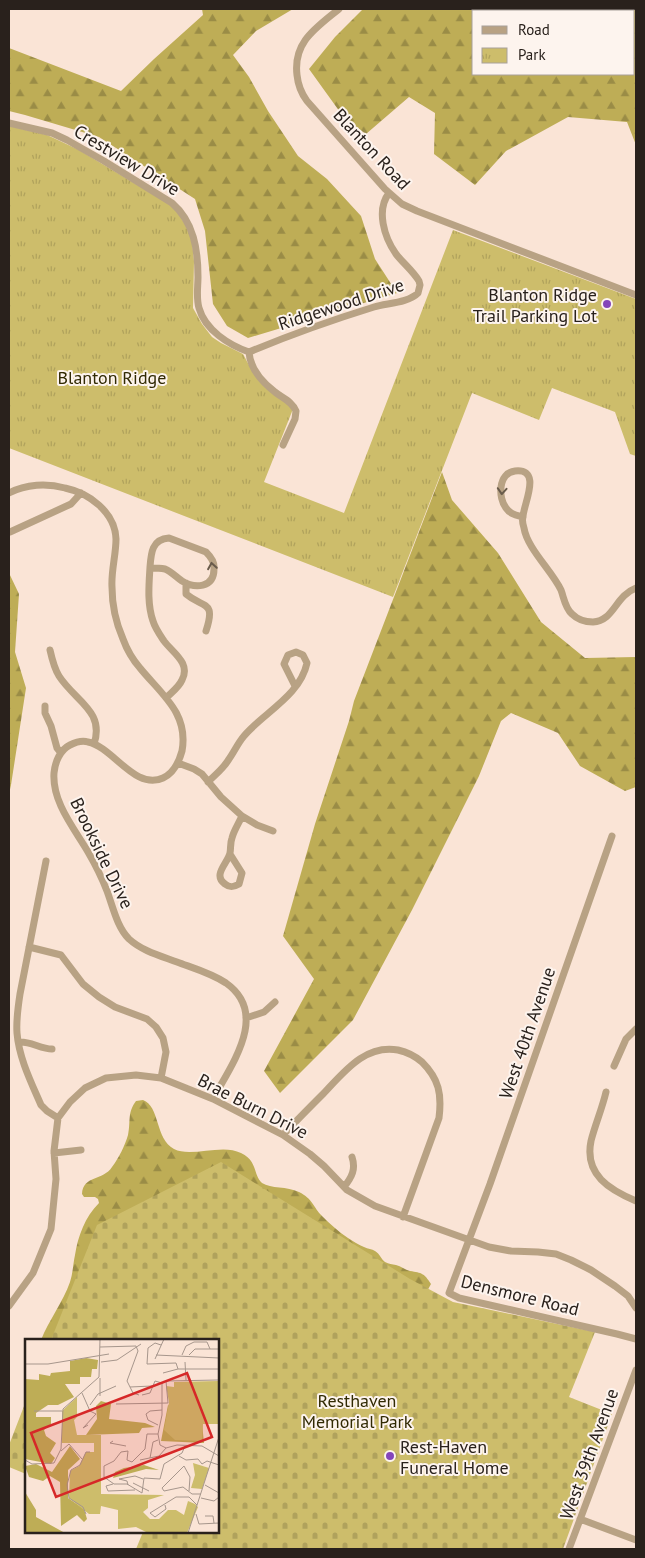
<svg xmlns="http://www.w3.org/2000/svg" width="645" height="1558" font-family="'PT Sans',sans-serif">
<defs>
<pattern id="forest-firs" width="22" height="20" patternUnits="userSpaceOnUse" patternTransform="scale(1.25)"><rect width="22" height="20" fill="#bead56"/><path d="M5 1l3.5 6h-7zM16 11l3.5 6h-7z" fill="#9a8c46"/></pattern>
<pattern id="cemetery-stones" width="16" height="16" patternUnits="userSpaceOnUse" patternTransform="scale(1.25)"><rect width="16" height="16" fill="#cdbd6b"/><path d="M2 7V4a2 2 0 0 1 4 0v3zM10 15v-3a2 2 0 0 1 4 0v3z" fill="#b0a25c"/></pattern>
<pattern id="park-tufts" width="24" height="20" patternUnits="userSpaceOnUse" patternTransform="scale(1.25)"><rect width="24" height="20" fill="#cdbd6b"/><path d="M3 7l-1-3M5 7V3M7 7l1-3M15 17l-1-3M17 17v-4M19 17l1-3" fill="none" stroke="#b0a25c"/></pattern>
</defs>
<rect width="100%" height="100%" fill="#fae4d6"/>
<path fill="url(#forest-firs)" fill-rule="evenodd" d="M202 9H293L256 31 233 55 249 77 268 111 298 156 327 179 361 216 375 259 397 293 248 338 227 326 213 304 205 231 195 199 99 137 25 115 9 111V48L121 91 154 59 203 15Z
M363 9H636V145L627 122 568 117 506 151 475 185 434 154 435 113 409 97 366 134 345 119 309 69 335 37ZM634 11V74H474V11Z
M442 472 452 500 498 553 541 622 585 658 636 657V787L625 791 580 766 558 733 511 713 501 721 479 776 412 910 353 1020 280 1093 264 1071 314 979 283 936 315 824 349 721 354 701Z
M9 573 19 594 15 652 26 688 11 785 9 794Z
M143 1100C160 1106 155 1139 174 1149 191 1158 222 1143 241 1153 258 1161 253 1175 262 1183 271 1189 287 1186 299 1192 313 1199 313 1207 322 1216 330 1224 339 1232 348 1238 353 1241 359 1245 364 1247 368 1249 372 1249 375 1251 380 1254 381 1259 385 1262 389 1264 392 1264 396 1265 401 1266 405 1270 410 1271 422 1273 424 1273 431 1284L426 1293 130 1340H41C49 1320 63 1302 70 1282 73 1273 73 1264 75 1255 78 1236 85 1217 99 1203L98 1199 95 1197H84L82 1194C83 1175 103 1181 112 1167 119 1158 125 1145 128 1135 131 1121 127 1113 136 1101Z"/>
<path fill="url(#cemetery-stones)" d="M221 1162 410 1279 453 1302 595 1332 569 1397 612 1414 563 1549H136L143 1532H218V1340H51L97 1225Z
M26 1401V1474L9 1467V1445Z"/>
<path fill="url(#park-tufts)" d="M9 126 47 135 60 141 79 150 169 204 177 211 189 231 192 241 194 261 193 308 202 324 212 337 221 343 243 354 250 367 293 409 264 482 344 513 453 230 636 299V456L630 454 615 412 552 388 539 420 472 393 393 597 9 448Z"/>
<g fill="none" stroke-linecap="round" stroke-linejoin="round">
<path stroke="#b8a284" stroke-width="7" d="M339 9C316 28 293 42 297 75 298 85 301 93 307 101L385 189 402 204 417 211 636 295
M9 123 52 133 67 140 104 161 172 203C194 222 198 250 198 277 198 287 196 298 199 308 205 330 229 345 249 352
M249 352C290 335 332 320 374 307 387 303 408 303 418 293L420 285 419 281C413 271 403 263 396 254 384 237 376 210 389 193
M249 352C250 368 262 382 275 392 282 398 292 401 296 411L295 419 283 445
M9 493C26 484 47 483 65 488 89 493 115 512 116 539 116 555 111 571 112 587 112 605 116 623 123 639 127 650 133 660 140 668 161 694 189 713 182 751 179 762 174 773 163 778 135 791 113 747 88 742 82 740 76 742 70 745 60 750 55 762 54 773 52 802 74 828 88 852 95 864 102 878 107 891 113 907 117 927 129 939 142 951 161 956 177 962 193 968 211 973 226 983 270 1014 231 1065 213 1099
M523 517C516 515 510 514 506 508 498 498 498 473 515 471 543 468 523 505 523 517 522 520 523 525 524 528 527 548 552 571 561 590 564 598 565 608 572 614 577 619 585 622 593 622 614 621 615 596 636 588
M10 532 71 504 81 493
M150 568C155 568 160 568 165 569 172 572 176 577 182 581 195 589 214 588 214 569 215 562 211 557 206 552L169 538C152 539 151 553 150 567 149 584 147 604 153 621 155 628 160 635 164 641 173 653 191 663 182 680 179 687 172 692 167 697
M186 583V594C204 609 216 600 206 631
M50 650C52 659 54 668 59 676 75 701 105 711 94 744
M45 706V713L51 726 57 748 61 753
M178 763 194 769 202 774 221 797 242 816 257 825 273 831
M208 782C215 775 224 768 229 759 234 752 238 743 244 736 263 713 300 696 307 663L303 655 296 652 288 655 284 664 295 686
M612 836 490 1184 449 1293 459 1298 617 1334 636 1339
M230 854 242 873 239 884C234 887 230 888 225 884 212 875 228 863 230 853 231 848 230 843 232 838 234 830 239 823 242 816
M46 861 20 994C18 1007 16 1020 17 1033 19 1058 31 1082 41 1105L47 1111 58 1118
M29 947 61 955 83 984 99 997 115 1007 147 1019 156 1027 163 1038 166 1052 161 1078
M246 1018 264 1012 275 1002
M19 1042C30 1041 41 1049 52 1049
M614 1066 626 1039 636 1029
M606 1092C602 1109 595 1125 591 1141 584 1175 610 1190 636 1201
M283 1135C296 1121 310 1107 323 1094 344 1072 365 1044 398 1050 407 1052 415 1056 422 1062 439 1079 442 1094 439 1118L403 1217
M54 1153 81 1150
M344 1187C352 1177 356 1169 352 1157
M9 1306 33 1273 51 1229 56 1179 54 1151 58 1118 70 1102 85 1088 106 1078 136 1075 161 1078 213 1099 283 1135 310 1154 324 1166 347 1190 375 1206 489 1247 511 1251 538 1252 556 1254 571 1260 591 1270 615 1286 628 1296 636 1308
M580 1519 636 1540
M569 1549 636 1370"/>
</g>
<defs><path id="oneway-chevron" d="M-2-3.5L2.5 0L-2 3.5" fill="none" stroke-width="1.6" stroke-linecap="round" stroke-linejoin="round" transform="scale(1.25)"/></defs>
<g stroke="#695b4b">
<use href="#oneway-chevron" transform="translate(502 491) rotate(94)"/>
<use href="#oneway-chevron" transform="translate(212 566) rotate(-99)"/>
</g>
<g fill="#8445ba" stroke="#fdf4ee" stroke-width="2">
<circle cx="607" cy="304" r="5"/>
<circle cx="390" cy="1456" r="5"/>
</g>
<g text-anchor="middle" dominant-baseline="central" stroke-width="4" stroke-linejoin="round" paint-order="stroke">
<g font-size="18" fill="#29211c" stroke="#fdf4ee">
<text transform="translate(372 149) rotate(47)">Blanton Road</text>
<text transform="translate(127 160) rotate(31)">Crestview Drive</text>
<text transform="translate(341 304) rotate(-18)">Ridgewood Drive</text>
<text transform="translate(102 853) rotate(64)">Brookside Drive</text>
<text transform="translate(527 1033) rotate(-71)">West 40th Avenue</text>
<text transform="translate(253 1106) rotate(27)">Brae Burn Drive</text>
<text transform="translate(520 1295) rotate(14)">Densmore Road</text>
<text transform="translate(589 1454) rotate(-70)">West 39th Avenue</text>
</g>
<g font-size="18" fill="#29211c" stroke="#fdf4ee" text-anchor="end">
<text x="597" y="294">Blanton Ridge<tspan x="597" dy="21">Trail Parking Lot</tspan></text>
<text x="400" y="1446" text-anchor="start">Rest-Haven<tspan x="400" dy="21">Funeral Home</tspan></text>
</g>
<g font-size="18" fill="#312a03" stroke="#fdf4ee">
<text x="112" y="377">Blanton Ridge</text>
<text x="357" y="1400">Resthaven<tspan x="357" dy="21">Memorial Park</tspan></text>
</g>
</g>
<g transform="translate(25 1339)">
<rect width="194" height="194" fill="#fae4d6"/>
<path d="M61 19 73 21 72 30H67L66 38H55V45H40L49 58 33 66H23L11 74V78H26V85L19 91 21 97 31 104 25 114 30 119 26 125 0 120V40L14 41V35L25 37 26 34 45 32V22ZM76 62 86 65 84 80 120 84 130 88 117 89 114 94 61 96 72 80 71 67ZM143 66 177 84 179 104 136 102ZM45 107 55 120 43 131V159L59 170 62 180 59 183 52 176 36 187 35 143 25 137 18 142 4 138 0 127 11 125 27 133ZM119 126 134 131 121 130 88 139 90 133 99 129ZM0 153 11 171V178L40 194H0Z" fill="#bead56"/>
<path d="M193 42 194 85H178L177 102 150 101 139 91 144 63 141 47 149 48V43ZM168 124 184 129 177 150 166 149 170 136Z" fill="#cdbd6b"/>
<path d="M52 58V78L49 81 52 96H76V155L139 156 123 161V169L118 173 125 180H134L143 171H151L159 176 163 162 170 165 173 168 162 194H123L111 188 93 190V171L76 167 75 175H64L44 159 45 132 54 127 61 113H69V104H37V72Z" fill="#cdbd6b"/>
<path fill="none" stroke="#a6968c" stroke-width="1" d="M136 6 130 4 123 9 122 25 151 24 153 30M75 8 111 7 113 12 102 42 108 54 114 56M131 16 194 19M157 16 161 7 169 3H182L185 10M164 16 170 10H194M130 20 139 0M76 23 92 21 116 5M160 23 161 41M194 23V74M0 25H23L84 15M138 34 153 30H194M75 39V57M141 42 193 41M137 44V76L133 95 135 106 141 109 152 106 177 107 194 117M105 48 127 47M57 54 65 72 71 75 58 89 63 86M117 56 125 54 130 42 137 44M91 65 143 64 141 42M65 66 73 55 91 47M9 72H37M133 86 123 81 121 75 125 72 137 71M133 95H122L120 110 107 123 102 121 103 112 96 113 89 122 79 127V138L89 145H102L117 154 119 139 135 140 139 125 157 114 160 107M88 102 85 104 101 107M36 112 44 105 57 120M154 117 161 121 173 120 177 125 182 122 194 126M125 119 128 103 133 101M0 121 7 125 29 124 36 110 38 70 74 38 75 0M115 121 134 117 141 109M108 144 124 152M88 145 81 147 83 152 110 151M103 146 102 142 94 140 110 137 118 140M180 146 194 154M164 152 165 138 159 127 137 149 139 152 158 148 167 155H176M176 159 189 162 194 158M125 174 151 158H164L172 166M125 174 130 178 141 170 140 166M61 175 58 168 44 159 42 146 46 131 55 126 61 113H65M171 175 174 185 194 184M180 177H188L189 184M163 194 194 98"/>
<path fill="#d62828" fill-opacity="0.15" stroke="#d62828" stroke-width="2.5" d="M162 34 187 98 31 158 6 94Z"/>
<rect width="194" height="194" fill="none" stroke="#29211c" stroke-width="2.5"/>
</g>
<rect width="645" height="1558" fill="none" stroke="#29211c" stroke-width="20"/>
<rect x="472" y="10" width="162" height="65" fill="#fdf4ee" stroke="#a8a09a"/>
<rect x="482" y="26" width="25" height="8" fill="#b8a284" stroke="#a8a09a"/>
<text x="518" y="35" font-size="15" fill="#29211c">Road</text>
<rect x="482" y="48" width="25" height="15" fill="url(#park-tufts)" stroke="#a8a09a"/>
<text x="518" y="60" font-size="15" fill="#29211c">Park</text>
</svg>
